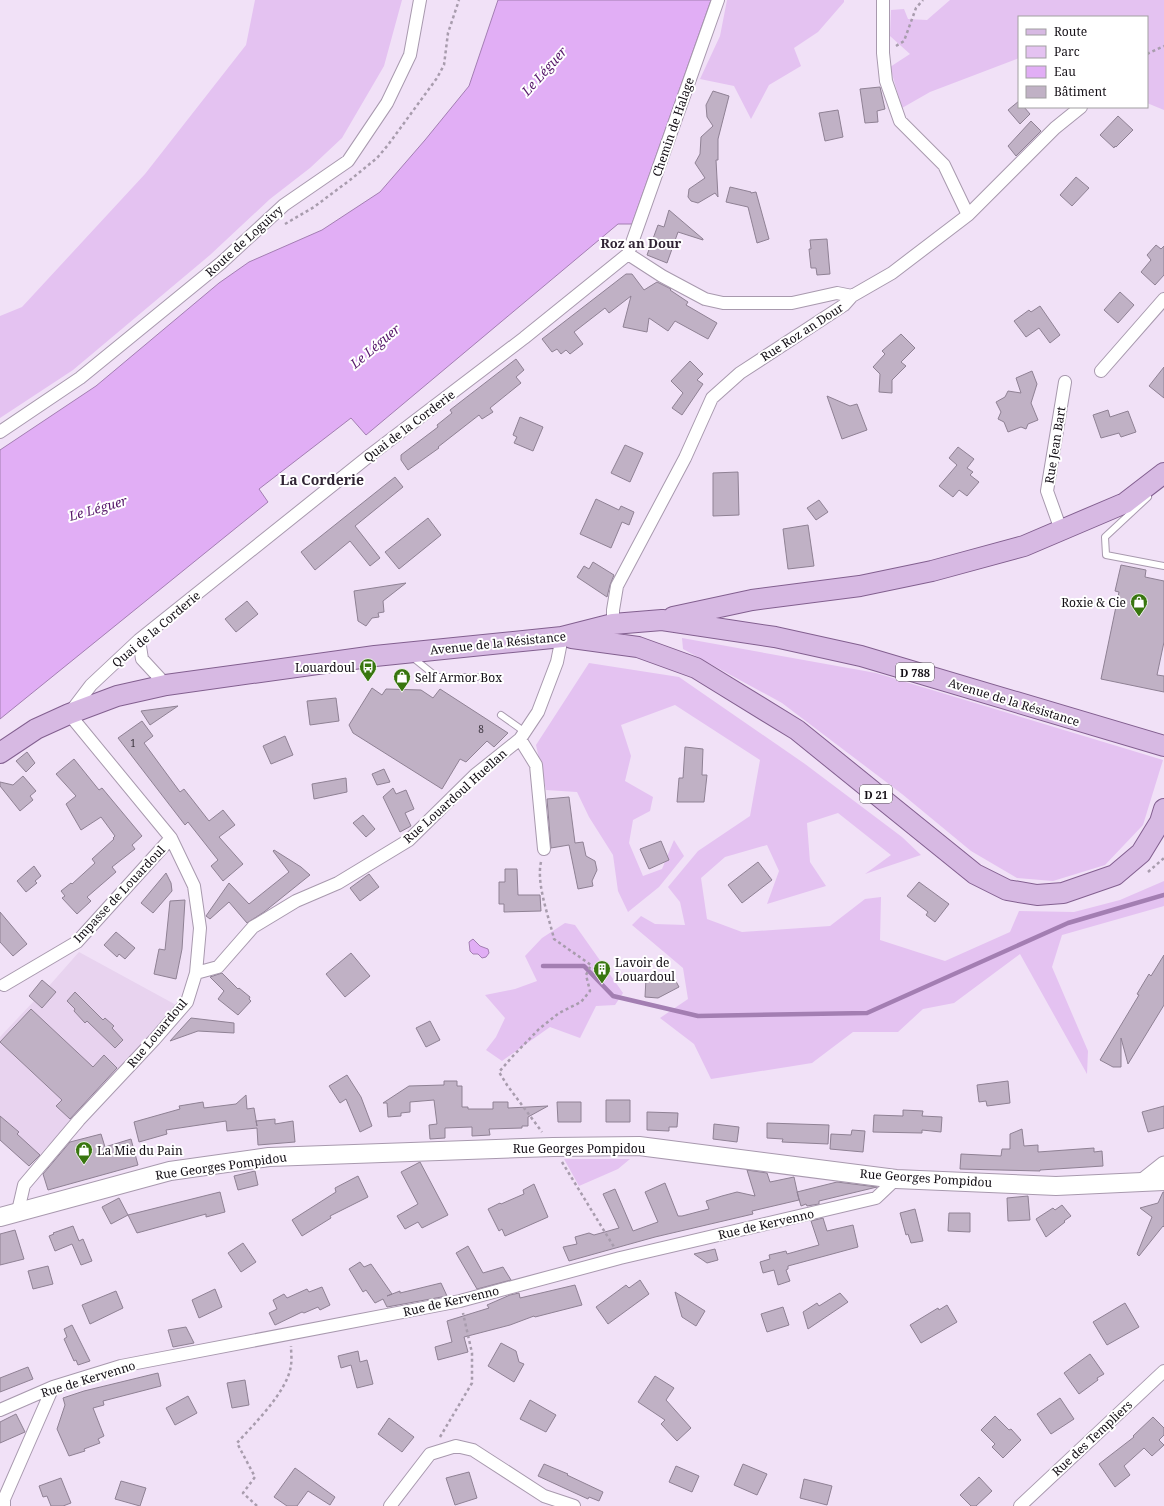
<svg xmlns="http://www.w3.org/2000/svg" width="1164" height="1506" font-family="'Noto Serif',serif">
<rect width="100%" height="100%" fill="#f1e1f7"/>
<path fill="#e8d3ef" d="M79 952 178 1006 29 1166 0 1141V1037L34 1001 29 996 42 980 49 986Z"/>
<path fill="#e4c2f1" d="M255 0H402L384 66 342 138 310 168 270 199 210 255 73 370 0 418V316L22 307 145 174 246 45Z
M727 0H844V2L818 32 794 48 801 66 769 85 751 119 734 86 700 79 720 36Z
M950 0H1164V110L1147 103V17H1019V58L930 92 902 108 890 67 910 54 890 36 891 10 904 9 908 19 927 20Z
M682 638 876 673 1163 760 1143 825 1105 865 1053 881 1017 878 971 851 902 794 782 703 683 649Z
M589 663 679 677 805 764 902 837 921 855 865 874 891 855 838 813 807 823 810 862 826 886 767 904 779 871 767 845 725 857 701 878 707 919 742 932 830 926 865 899 881 897 880 940 945 961 1010 932 1019 911 1074 912 1120 900 1164 881V906L1062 935 1052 967 1088 1051 1087 1074 1020 954 954 1003 923 1009 898 1032H853L812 1063 711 1079 694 1044 660 1018 688 999 683 968 632 925 641 916 655 924 685 925 680 902 668 887 698 851 750 816 760 760 675 705 621 725 631 756 625 781 653 797 650 811 633 820 629 843 643 876 662 869 674 840 684 856 659 887 628 912 618 891 613 855 589 817 577 792 546 790 536 745Z
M565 923 575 925 623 993 615 1005 596 1006 580 1038 550 1027 502 1061 486 1050 496 1037 505 1018 485 995 515 989 537 981 525 956 542 938Z
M564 1159H630L618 1169 579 1186Z"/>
<path fill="#e1aef5" stroke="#a37eb2" d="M498 0H711L632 224H618L366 435 351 418 259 489 268 502 0 719V450L96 386 219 283 249 262 322 230 380 192 425 140 469 86Z
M473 939 480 946 488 949 489 953 486 957 482 958 478 954H473L470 951 469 942Z"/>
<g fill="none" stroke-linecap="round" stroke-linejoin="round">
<path stroke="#a37eb2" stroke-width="4.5" d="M543 966H584L613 996 698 1016 867 1013 1068 923 1164 895"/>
</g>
<path fill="#c0b1c5" stroke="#8f8194" d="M880 87 885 109 877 111 878 122 865 123 860 89Z
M713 91 729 96 718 139V160H716L718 197 715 193 698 203 691 201 688 197 689 189 705 178 695 163 700 154 701 137 713 126 707 117 706 105Z
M1019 101V107H1024L1030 114 1020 124 1008 110Z
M838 110 843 137 825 141 819 113Z
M1118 116 1133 130 1116 147 1115 146 1114 148 1100 135Z
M1031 121 1041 131 1016 156 1008 146Z
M1076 177 1089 188 1072 206 1060 195Z
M730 187 751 192V193L756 192 769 239 757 243 748 207 726 202Z
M669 210 703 239V240L678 232 667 263 647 255 658 225 664 227Z
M827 239 830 274 817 275 816 268H811L809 249H811L810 240Z
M1156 245 1161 249 1164 246V275L1155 285 1141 272 1151 260 1147 255Z
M626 274H632L644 290 657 282 671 289 670 290 688 302 686 305 717 323 708 339 675 321 668 331 649 318 647 332 623 327 631 296 609 313 605 308 574 332 583 344 570 354 566 350 561 354 557 349 552 352 542 339Z
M1120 292 1134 305 1118 323 1104 310Z
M1040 306 1060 335 1050 343 1039 328 1026 337 1014 321 1029 310 1031 312Z
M901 334 915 348 901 362 906 366 892 380V393L879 392 880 374 873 367 885 354 882 351Z
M516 359 524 370 516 377 521 383 490 408 493 412 482 419 479 415 438 447 439 448 408 470 401 460V455L438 427 437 425 452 413 450 410Z
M690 361 703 374 697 380 703 384 682 415 672 408 683 393 671 381Z
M1164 367V398L1149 386Z
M1032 371 1037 384 1031 403 1038 420 1028 424 1026 429 1021 427 1008 432 1004 422 998 419 1001 412 996 402 1005 397 1008 391 1021 393 1016 378Z
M827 396 850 406 857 404 867 430 842 439Z
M1108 410 1110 417 1128 411 1136 432 1121 437 1119 433 1101 438 1093 415Z
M520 417 543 427 533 451 514 443 517 437 513 435Z
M625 445 643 453 630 482 611 473Z
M958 447 974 459 967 468 973 472 970 475 979 482 967 496 959 490 953 497 939 486 957 465 949 458Z
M738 472 739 515 713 516V473Z
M395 477 403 487 355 526 380 558 370 566 350 541 315 570 301 552Z
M596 499 619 510 621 506 634 512 629 525 622 522 611 548 580 534Z
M819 500 828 512 816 520 807 508Z
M428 518 441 535 399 569 385 552Z
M808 525 814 566 788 569 783 529Z
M593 562 614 575 610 585 607 597 577 577 584 566 589 569Z
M1121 565 1146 570 1145 577 1164 581V642L1157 675 1164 676V692L1101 679 1119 592 1115 591Z
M406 583 383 601 384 612 378 613 379 617 372 618 366 626 358 621 354 591Z
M247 601 258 614 236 632 225 619Z
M372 688 382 695 386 689 421 690 433 698 440 689 508 733 494 747 487 741 466 762 460 759 442 789 353 733 349 725Z
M336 698 339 721 310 725 307 701Z
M178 706 150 725 141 711Z
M142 721 153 736 144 743 180 792 184 789 209 821 223 810 235 825 219 837 243 864 223 881 211 866 218 860 188 822 185 825 118 738Z
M285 736 293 755 271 764 263 746Z
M685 747 703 749 702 775H707L704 802H677L679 778H683Z
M27 752 35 763 26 772 16 761Z
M74 759 99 790 102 788 142 836 132 845 135 849 112 867 116 872 87 897 91 901 77 914 62 898 65 896 61 891 71 883 72 884 95 863 92 859 114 839 113 838 115 836 101 817 81 830 66 804 76 796 56 774Z
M384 769 390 782 377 785 372 774Z
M23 776 36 791 30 796 33 800 20 811 0 786V782L13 785Z
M346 778 347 792 314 799 312 784Z
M393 788 396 794 406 790 414 809 405 813 411 826 400 832 383 797Z
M569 797 575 843 583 842 586 856 595 861 597 870 592 881 593 886 578 889 569 845 551 848 547 799Z
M363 815 375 829 366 837 353 823Z
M661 841 669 860 649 869 640 849Z
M274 850 301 867 310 875 264 912 247 923 229 902 210 919 206 916 229 883 249 904 289 872 273 851Z
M758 862 772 880 742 903 728 885Z
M34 866 41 876 35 881 37 883 26 892 17 881Z
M505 869H517L518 895H540L541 911 504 912V904H499V882H505Z
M166 873 171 883 172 891 153 913 141 903Z
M369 874 379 887 360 901 350 888Z
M919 882 949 904 935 922 926 915 928 912 907 896Z
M185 900 182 949 176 979 154 974 159 949 165 950 170 901Z
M0 912 27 944 13 956 0 942Z
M116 932 135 948 125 959 119 954 117 957 104 945Z
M351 953 370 976 345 997 326 974Z
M1164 955V1005L1128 1064 1121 1038V1067H1113L1100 1060 1139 995 1137 994 1149 974 1151 976Z
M671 972 679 987 658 998 645 997 646 978 659 979Z
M222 973 238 989 239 988 250 997 249 999 251 1001 238 1015 218 999 224 991 210 977Z
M42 980 56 992 42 1008 29 996Z
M75 992 103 1020 105 1018 114 1026 112 1028 123 1040 115 1048 87 1021 85 1023 74 1011 75 1009 67 1001Z
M31 1009 93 1067 104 1055 117 1068 70 1119 56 1106 62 1100 0 1042Z
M191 1018 234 1023V1033L198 1031 170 1041Z
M430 1021 440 1040 426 1047 416 1028Z
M347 1075 361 1097 372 1126 360 1132 346 1099 340 1103 329 1086Z
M444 1081H457V1086H462V1107H468V1109H493V1102H508V1108L548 1106 528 1117V1126H522V1128L489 1129 490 1135 472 1136V1127L445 1128V1138L430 1139 429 1125 437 1124 434 1100 410 1102V1112L401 1113V1116L388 1117 387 1103H383L409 1086 444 1085Z
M1008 1081 1010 1103 987 1106 986 1101 979 1102 977 1085Z
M246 1095 247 1109 254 1108 257 1126 256 1121 275 1119V1124L293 1121 295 1142 258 1145 257 1128 227 1131 226 1121 166 1130 167 1134 139 1142 134 1122 180 1109 179 1106 203 1102 204 1108 236 1104Z
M606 1100H630V1122H606Z
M557 1102H581V1122H558Z
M1164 1106V1128L1148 1132 1142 1112Z
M903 1110 923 1111 922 1116 942 1117 941 1132 922 1130V1133L873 1132 874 1115 903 1116Z
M647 1112 678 1113 677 1127H669V1131L647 1130Z
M0 1116 19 1132 17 1134 40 1155 29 1166 0 1140Z
M767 1123 829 1125 828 1144 782 1142 783 1139 767 1138Z
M714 1124 739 1127 737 1142 713 1139Z
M1022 1129 1024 1146 1038 1145V1152L1094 1148V1152L1102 1151 1103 1166 1040 1170V1171L960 1169 961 1154 1001 1156 1002 1149H1010V1134Z
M852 1130 865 1131 863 1152 830 1149 831 1134 851 1135Z
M101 1134 105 1147 131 1139 138 1165 48 1190 43 1174 70 1142Z
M420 1162 448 1215 422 1228 418 1222 405 1229 397 1216 418 1204 401 1172Z
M747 1170 767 1173 770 1182 794 1177 799 1200 752 1211 753 1214 655 1237 569 1261 563 1247 577 1244 575 1237 589 1233 594 1235 619 1228 603 1194 615 1189 633 1231 658 1222 645 1192 665 1183 678 1216H682L709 1209 706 1201 722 1196 737 1192 755 1196Z
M255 1171 258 1185 238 1190 234 1176Z
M358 1176 368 1197 330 1216 331 1218 302 1236 292 1220 336 1192 335 1188Z
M837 1182 877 1187 819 1201V1204L807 1206 806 1204 801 1206 797 1192Z
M534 1184 548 1217 505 1236 502 1229 499 1231 488 1209 500 1203 501 1204 524 1194 523 1190Z
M220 1192 225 1212 206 1217V1214L137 1233 128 1215Z
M1163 1192H1164V1227L1163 1226 1139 1256 1137 1254 1152 1217 1140 1208 1158 1203Z
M1028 1196 1030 1220 1008 1221 1007 1198Z
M119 1198 128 1215 111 1224 102 1207Z
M1062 1205 1071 1216 1064 1221 1065 1222 1046 1237 1036 1219 1053 1208 1055 1210Z
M915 1209 923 1241 911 1243 908 1234 906 1235 900 1213Z
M949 1213H970V1232L948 1231Z
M823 1218 827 1231 853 1225 858 1247 788 1266V1269L786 1270 790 1281 778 1285 774 1270 763 1273 760 1262 770 1259 769 1255 786 1251 787 1254 819 1245 811 1221Z
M73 1226 79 1241 83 1239 92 1261 81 1265 72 1244 55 1251 49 1236 54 1234 53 1233Z
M15 1230 24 1259 0 1265V1234Z
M243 1243 256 1262 241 1272 228 1253Z
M468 1246 483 1273 503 1267 511 1280 477 1289 456 1253Z
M715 1249 718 1260 707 1263 694 1254Z
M360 1262 364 1267 371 1264 392 1294 387 1296 400 1291V1293L441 1283 447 1296 387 1307 383 1299 375 1303 366 1290 363 1292 349 1269Z
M48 1266 53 1284 33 1289 28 1271Z
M640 1280 649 1294 608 1324 596 1307 626 1285 629 1288Z
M575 1285 582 1305 535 1317 534 1316 510 1325 464 1337 468 1352 438 1360 435 1347 452 1342 447 1321 489 1308 487 1305 510 1295 519 1293 520 1298Z
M322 1287 330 1305 320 1310 318 1307 304 1313 302 1312 275 1325 269 1313 277 1309 273 1300 284 1294 287 1298 307 1289 309 1292Z
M215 1289 222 1307 199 1318 192 1300Z
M116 1291 123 1308 90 1324 82 1305Z
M675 1292 705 1311 696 1326 682 1317Z
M840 1293 848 1302 808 1329 803 1312 817 1303 819 1306Z
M1125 1303 1139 1327 1107 1345 1093 1322Z
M947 1305 957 1322 921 1343 910 1325 938 1308 939 1310Z
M783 1307 789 1325 767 1332 761 1314Z
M72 1325 90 1361 78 1365 76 1360 74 1361 64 1339 67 1337 64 1329Z
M186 1327 194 1343 173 1347 168 1330Z
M501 1343 516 1351 519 1362 524 1364 514 1382 488 1366Z
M358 1351 360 1362 367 1360 373 1384 357 1388 351 1365 341 1368 338 1356Z
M1090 1354 1104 1374 1097 1378 1098 1380 1079 1394 1064 1373Z
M28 1367 33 1379 0 1392V1378Z
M158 1373 161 1386 103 1401 104 1405 93 1408 104 1436 98 1439 100 1443 84 1449 85 1451 69 1456 57 1429 65 1405 63 1398 84 1391Z
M655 1376 674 1388 666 1400 691 1428 677 1441 661 1424 665 1420 638 1402Z
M245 1380 249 1405 232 1408 227 1383Z
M188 1396 197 1413 175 1425 166 1408Z
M1060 1398 1074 1419 1051 1434 1037 1414Z
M530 1400 556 1415 546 1432 520 1419Z
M16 1414 25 1432 0 1443V1422Z
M995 1416 1009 1430 1011 1429 1021 1440 1003 1458 992 1447 995 1444 981 1430Z
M1153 1417 1164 1428V1435L1159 1440 1164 1445 1152 1456 1144 1448 1124 1466 1130 1475 1115 1487 1099 1464 1134 1437 1133 1436Z
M389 1418 414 1437 402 1452 378 1434Z
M544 1464 568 1474 567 1475 603 1492 599 1501 589 1497 588 1499 538 1476Z
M743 1464 767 1474 757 1495 734 1485Z
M676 1466 699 1476 692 1492 669 1482Z
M295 1468 335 1497 330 1505 308 1491 297 1506H287L274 1497Z
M469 1472 477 1498 455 1505 446 1478Z
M979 1477 992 1491 976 1506H971L960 1495Z
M61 1478 71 1503 63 1506H51L47 1496 43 1497 39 1486Z
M804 1479 832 1486 827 1505 800 1498Z
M121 1481 146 1488 140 1506 115 1499Z"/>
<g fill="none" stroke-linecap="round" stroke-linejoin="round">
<g stroke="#a899ae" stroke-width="8">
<path id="service" d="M1148 497 1105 537 1106 555 1164 566
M412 657 437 677H477
M501 715 525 732"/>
</g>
<g stroke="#a899ae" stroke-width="14">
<path id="minor" d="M883 0V53L886 81 900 121 944 165 968 215
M628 254 718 0
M628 254 662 276 705 299 723 303H792L837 293 852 296
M1101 371 1164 299
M0 432 80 378 221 263 284 205 348 161 387 103 410 55 420 0
M1061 530 1047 491 1065 382
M613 624V610L617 586 685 458 712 398 740 373 844 305 852 296 892 273 968 215 1055 128 1081 107
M139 640 142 659 166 685
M520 739 536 765 544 849
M196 973 218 967 253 927 296 901 338 883 409 840 475 775 520 739 538 712 557 662 562 637
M4 985 77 942 171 838
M18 1211 24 1185 79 1120 154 1040 187 1002 196 973 200 928 194 886 171 838 69 714 91 685 139 640 369 456 524 338 628 254
M0 1410 53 1387 121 1366 460 1301 620 1258 876 1198 896 1179
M4 1506V1499L53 1387
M390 1506 430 1454 456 1446 473 1450 544 1496 574 1506
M1020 1506 1164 1371"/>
</g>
<g stroke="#a899ae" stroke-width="17">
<path id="tertiary" d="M1140 1183 1164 1164"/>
</g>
<g stroke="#a899ae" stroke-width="20">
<path id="secondary" d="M0 1217 170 1171 269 1157 553 1147 639 1146 896 1179 1056 1186 1164 1181"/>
</g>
<g stroke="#825f8f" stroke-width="22">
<path id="primary" d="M673 617 752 600 860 586 932 571 1024 546 1125 503 1164 473
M572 638 638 647 696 668 797 730 975 874 1007 890 1037 895 1063 893 1115 875 1141 853 1160 822 1164 809
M0 753 36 729 69 714 117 696 166 685 375 656 562 637 613 624 662 620 775 637 861 656 1164 746"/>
</g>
<path stroke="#a89cad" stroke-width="2.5" stroke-dasharray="3 3" stroke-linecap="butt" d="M896 46 904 41 916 8 923 0
M1147 54 1164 46
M285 224 314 207 350 180 377 158 388 145 437 78 444 65 448 33 459 0
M541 862C536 884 549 917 554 939L591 965 586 975 590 991 581 1002 559 1013 539 1029 512 1057 499 1072 507 1085 542 1132
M1148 872 1164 858
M562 1162 614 1247
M440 1437 472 1383V1353L463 1313
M257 1506 243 1493 255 1477 237 1443C254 1424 288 1391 291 1365 292 1359 291 1352 291 1346"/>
<use href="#service" stroke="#fff" stroke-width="6"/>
<use href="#minor" stroke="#fff" stroke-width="12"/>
<use href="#tertiary" stroke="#fff" stroke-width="15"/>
<use href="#secondary" stroke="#fff" stroke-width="18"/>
<use href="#primary" stroke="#d7b9e3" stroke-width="20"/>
</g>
<defs>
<g id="shop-pin" transform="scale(0.9)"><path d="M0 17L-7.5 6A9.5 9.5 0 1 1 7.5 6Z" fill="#38760f" stroke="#fff"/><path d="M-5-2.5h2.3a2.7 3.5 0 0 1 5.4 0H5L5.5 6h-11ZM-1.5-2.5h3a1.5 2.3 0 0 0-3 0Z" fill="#fff"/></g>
<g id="bus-pin" transform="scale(0.9)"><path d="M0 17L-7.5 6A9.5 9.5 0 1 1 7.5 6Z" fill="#38760f" stroke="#fff"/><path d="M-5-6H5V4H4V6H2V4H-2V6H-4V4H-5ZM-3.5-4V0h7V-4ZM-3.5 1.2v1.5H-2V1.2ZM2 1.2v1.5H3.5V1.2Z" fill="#fff"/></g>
<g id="building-pin" transform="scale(0.9)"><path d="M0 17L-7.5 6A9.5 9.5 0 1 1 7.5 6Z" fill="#38760f" stroke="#fff"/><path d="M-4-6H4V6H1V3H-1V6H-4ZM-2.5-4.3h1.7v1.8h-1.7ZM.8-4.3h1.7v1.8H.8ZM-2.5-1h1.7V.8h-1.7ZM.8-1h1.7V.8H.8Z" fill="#fff"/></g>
</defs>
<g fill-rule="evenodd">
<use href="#shop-pin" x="1139" y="602"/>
<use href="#bus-pin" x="368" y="667"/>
<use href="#shop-pin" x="402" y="677"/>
<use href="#building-pin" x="602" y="969"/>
<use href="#shop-pin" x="84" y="1150"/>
</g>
<g text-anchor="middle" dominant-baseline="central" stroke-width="4" stroke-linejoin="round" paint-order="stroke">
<g font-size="10" fill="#3e3741">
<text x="481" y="729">8</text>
<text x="133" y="743">1</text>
</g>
<g fill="#fff" stroke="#5a565b" stroke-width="1">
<rect x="896" y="663" width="38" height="18" rx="3"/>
<rect x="860" y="785" width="32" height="18" rx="3"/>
</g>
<g font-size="11" font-weight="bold" fill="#130e15">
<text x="915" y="672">D 788</text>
<text x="876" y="794">D 21</text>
</g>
<g font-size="12" fill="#130e15" stroke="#fff">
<text transform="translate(673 127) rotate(-71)">Chemin de Halage</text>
<text transform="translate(244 241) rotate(-42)">Route de Loguivy</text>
<text transform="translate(802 332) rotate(-33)">Rue Roz an Dour</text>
<text transform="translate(409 426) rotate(-37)">Quai de la Corderie</text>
<text transform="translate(1055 445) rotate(-81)">Rue Jean Bart</text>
<text transform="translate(156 629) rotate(-40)">Quai de la Corderie</text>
<text transform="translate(498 643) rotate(-6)">Avenue de la Résistance</text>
<text transform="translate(1014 702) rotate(17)">Avenue de la Résistance</text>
<text transform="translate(455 796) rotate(-42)">Rue Louardoul Huellan</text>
<text transform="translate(119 894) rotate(-47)">Impasse de Louardoul</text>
<text transform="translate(157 1033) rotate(-50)">Rue Louardoul</text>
<text x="579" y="1148">Rue Georges Pompidou</text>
<text transform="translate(221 1166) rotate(-8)">Rue Georges Pompidou</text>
<text transform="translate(926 1178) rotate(4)">Rue Georges Pompidou</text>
<text transform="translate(766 1224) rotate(-13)">Rue de Kervenno</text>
<text transform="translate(451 1301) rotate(-13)">Rue de Kervenno</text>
<text transform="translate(88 1379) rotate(-17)">Rue de Kervenno</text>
<text transform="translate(1092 1438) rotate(-43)">Rue des Templiers</text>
</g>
<g font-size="12" fill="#130e15" stroke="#fff" text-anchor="start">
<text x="1126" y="602" text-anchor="end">Roxie &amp; Cie</text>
<text x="355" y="667" text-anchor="end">Louardoul</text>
<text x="415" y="677">Self Armor Box</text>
<text x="615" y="962">Lavoir de<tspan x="615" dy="14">Louardoul</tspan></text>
<text x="97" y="1150">La Mie du Pain</text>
</g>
<g font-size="13" font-style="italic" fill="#56186a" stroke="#fff">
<text transform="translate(544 71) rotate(-48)">Le Léguer</text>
<text transform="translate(375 346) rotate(-40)">Le Léguer</text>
<text transform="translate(98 508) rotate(-16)">Le Léguer</text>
</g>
<g font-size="13" font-weight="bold" fill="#302434" stroke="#fff">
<text x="641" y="243">Roz an Dour</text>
</g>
<g font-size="14" font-weight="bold" fill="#302434" stroke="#fff">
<text x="322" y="479">La Corderie</text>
</g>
</g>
<rect x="1018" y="16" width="130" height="92" fill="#ffffff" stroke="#a19fa1"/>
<rect x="1026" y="29" width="20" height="6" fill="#d7b9e3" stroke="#a19fa1"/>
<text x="1054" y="36" font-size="12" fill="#130e15">Route</text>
<rect x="1026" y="46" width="20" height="12" fill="#e4c2f1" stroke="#a19fa1"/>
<text x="1054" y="56" font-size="12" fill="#130e15">Parc</text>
<rect x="1026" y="66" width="20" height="12" fill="#e1aef5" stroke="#a19fa1"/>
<text x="1054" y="76" font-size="12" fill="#130e15">Eau</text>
<rect x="1026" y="86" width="20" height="12" fill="#c0b1c5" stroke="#a19fa1"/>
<text x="1054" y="96" font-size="12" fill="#130e15">Bâtiment</text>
</svg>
